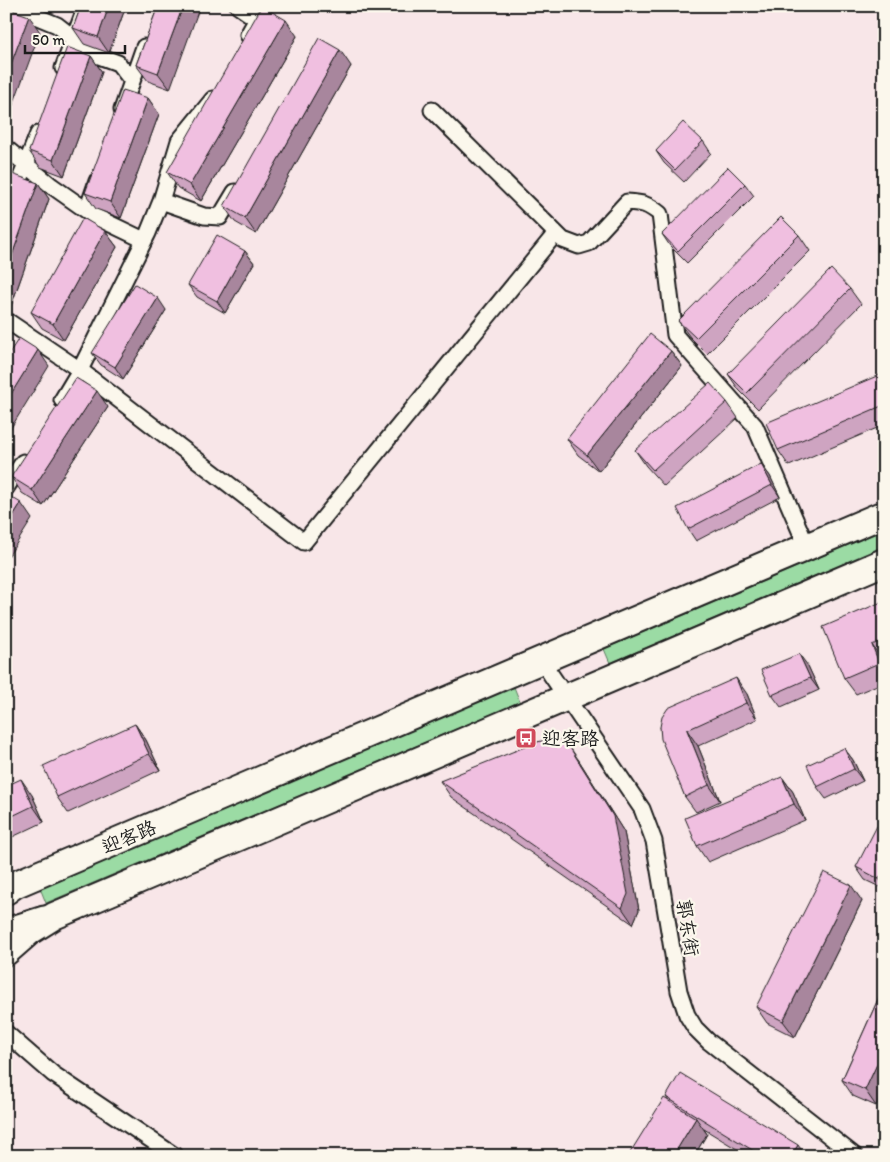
<svg xmlns="http://www.w3.org/2000/svg" width="890" height="1162" font-family="Itim,'LXGW WenKai TC',sans-serif">
<rect width="100%" height="100%" fill="#f8e6e8"/>
<filter id="ink" filterUnits="userSpaceOnUse"><feTurbulence type="fractalNoise" baseFrequency=".02" numOctaves="2"/><feDisplacementMap in="SourceGraphic" scale="10" xChannelSelector="R" yChannelSelector="G"/><feConvolveMatrix kernelMatrix="1 2 1 2 8 2 1 2 1" color-interpolation-filters="sRGB"/></filter>
<g filter="url(#ink)">
<path fill="#9bdba4" stroke="#5c7c60" d="M884 530V546L610 663 604 649Z
M514 687 520 702 46 903 40 888Z"/>
<g fill="none" stroke-linecap="round" stroke-linejoin="round">
<g stroke="#1c1c1c" stroke-width="19">
<path id="street" d="M11 6 57 25 66 32 80 49 118 63 132 81
M238 6 257 19 248 35
M63 68 86 6
M122 110 144 47
M432 110 563 240 579 246 589 243 627 202C643 203 648 204 660 214L675 335 755 426 807 547
M6 148 52 186 96 217 144 240
M161 201 204 216 220 217 235 192
M87 210 97 181
M6 215 38 134
M6 320 80 370 304 542 556 233
M62 400 80 370 148 233 161 201 179 141 213 99
M6 488 23 462
M541 660 642 809 654 841 679 991 687 1015 695 1028 708 1041 855 1156
M6 1033 53 1074 175 1156"/>
</g>
<g stroke="#1c1c1c" stroke-width="25">
<path id="secondary" d="M6 929 44 917"/>
</g>
<g stroke="#1c1c1c" stroke-width="30">
<path id="highway" d="M6 891 14 885 884 514
M6 952 30 931 54 916 884 562"/>
</g>
<use href="#street" stroke="#fbf7ec" stroke-width="15"/>
<use href="#secondary" stroke="#fbf7ec" stroke-width="21"/>
<use href="#highway" stroke="#fbf7ec" stroke-width="26"/>
</g>
<path fill="#cea4c1" stroke="#1c1c1c" d="M39 6H52L50 10Z
M81 6H126L109 53 84 44 73 28Z
M158 6 170 89 148 81 136 65Z
M297 36 201 201 178 188 167 172Z
M91 56 102 72 64 176 40 167 29 151Z
M351 66 256 234 235 222 224 206Z
M148 98 159 114 121 218 96 209 85 193Z
M703 141 711 153 684 182 664 163 656 151Z
M38 183 49 199 11 306 6 305V191Z
M745 184 754 196 687 263 670 246 662 234Z
M105 231 117 247 64 340 42 328 31 312Z
M799 235 810 251 707 354 690 337 678 321Z
M245 251 254 263 225 313 197 297 188 285Z
M850 289 861 304 758 409 739 390 728 374Z
M166 310 123 379 101 365 92 353Z
M671 351 682 366 599 471 578 455 567 439Z
M884 373V425L789 466 778 450Z
M727 402 738 418 664 486 646 466 635 450Z
M108 407 43 506 22 493 11 477Z
M761 464 770 476 780 497 696 541 688 529Z
M884 601V661H883L884 663V682L856 694 844 678Z
M808 666 819 690 781 707 772 695Z
M747 694 757 719 698 746 720 801 696 812 685 797 660 727Z
M135 724 146 740 160 770 68 813 57 797Z
M844 748 853 760 863 781 826 799 817 787Z
M578 759 624 832 639 910 633 924 451 797 440 781Z
M782 777 793 792 805 820 708 862 697 846Z
M6 786 32 795 44 822 6 840Z
M884 830V889L865 880 856 867Z
M862 901 795 1037 767 1023 756 1007Z
M884 986 876 1106 853 1096 842 1080Z
M666 1097 806 1156H737L740 1151 704 1129 707 1134 694 1156H628L669 1101Z"/>
<path fill="#a8869d" stroke="#1c1c1c" d="M47 6H52L50 10Z
M109 6H126L109 53 98 37Z
M183 6H200L170 89 158 73Z
M29 16 40 32 6 124V77Z
M286 20 297 36 201 201 190 185Z
M340 50 351 66 256 234 245 218Z
M91 56 102 72 64 176 53 160Z
M148 98 159 114 121 218 110 202Z
M38 183 49 199 11 306 6 300V272Z
M105 231 117 247 64 340 53 324Z
M245 251 254 263 225 313 217 301Z
M158 298 166 310 123 379 115 367Z
M38 350 49 366 6 436V402Z
M671 351 682 366 599 471 587 455Z
M97 391 108 407 43 506 32 490Z
M761 464 770 476 780 497 772 485Z
M21 503 32 519 6 560V527Z
M872 645 883 661 884 669 879 663Z
M799 654 808 666 819 690 810 678Z
M736 678 747 694 757 719 746 703Z
M135 724 146 740 160 770 149 754Z
M687 730 698 746 720 801 709 785Z
M567 743 578 759 624 832 639 910 633 924 622 908Z
M844 748 853 760 863 781 854 769Z
M782 777 793 792 805 820 794 804Z
M21 779 32 795 44 822 33 806Z
M884 870V886L879 879Z
M851 885 862 901 795 1037 783 1021Z
M884 1049V1090L876 1106 865 1090Z
M696 1118 707 1134 694 1156H673Z
M798 1145 806 1156H791Z"/>
<path fill="#f0bfe0" stroke="#1c1c1c" d="M81 6H109L98 37 73 28Z
M158 6H183L158 73 136 65Z
M262 6 286 20 190 185 167 172Z
M6 8 29 16 6 77Z
M319 38 340 50 245 218 224 206Z
M67 47 91 56 53 160 29 151Z
M123 90 148 98 110 202 85 193Z
M683 122 703 141 675 170 656 151Z
M728 167 745 184 678 251 662 234Z
M12 174 38 183 6 272V191Z
M781 217 799 235 696 338 678 321Z
M83 218 105 231 53 324 31 312Z
M217 235 245 251 217 301 188 285Z
M831 269 850 289 747 393 728 374Z
M135 284 158 298 115 367 92 353Z
M650 334 671 351 587 455 567 439Z
M19 338 38 350 6 402V358Z
M884 373V405L778 450 766 423Z
M76 378 97 391 32 490 11 477Z
M710 383 727 402 653 470 635 450Z
M761 464 772 485 688 529 677 508Z
M6 494 21 503 6 527Z
M884 601V640L872 645 879 663 844 678 823 627Z
M799 654 810 678 772 695 761 670Z
M736 678 746 703 687 730 709 785 685 797 661 739 660 727 662 717 668 708Z
M135 724 149 754 57 797 43 766Z
M556 738 567 743 613 816 628 894 622 908 440 781 537 742Z
M844 748 854 769 817 787 807 765Z
M782 777 794 804 697 846 685 818Z
M21 779 33 806 6 819V786Z
M877 826 884 830V870L879 879 856 867Z
M824 872 851 885 783 1021 756 1007Z
M884 986V1049L865 1090 842 1080Z
M680 1073 798 1145 791 1156H762L666 1097Z
M664 1098 696 1118 673 1156H628Z
M740 1150 749 1156H737Z"/>
</g>
<defs>
<g id="bus-square" transform="scale(1.125)"><rect x="-9" y="-9" width="18" height="18" rx="4" fill="#d1495b" stroke="#fbf7ec"/><path d="M-5-6H5V4H4V6H2V4H-2V6H-4V4H-5ZM-3.5-4V0h7V-4ZM-3.5 1.2v1.5H-2V1.2ZM2 1.2v1.5H3.5V1.2Z" fill="#fff"/></g>
</defs>
<g fill-rule="evenodd">
<use href="#bus-square" x="526" y="738"/>
</g>
<g text-anchor="middle" dominant-baseline="central" stroke-width="4.5" stroke-linejoin="round" paint-order="stroke">
<g font-size="19" fill="#1c1c1c" stroke="#fbf7ec" text-anchor="start">
<text x="542" y="738">迎客路</text>
</g>
<g font-size="19" fill="#1c1c1c" stroke="#fbf7ec">
<text transform="translate(129 837) rotate(-23)">迎客路</text>
<text transform="translate(688 928) rotate(81)">郭东街</text>
</g>
</g>
<rect width="890" height="1162" fill="none" stroke="#fbf7ec" stroke-width="25"/>
<rect x="12" y="12" width="865" height="1137" fill="none" stroke="#1c1c1c" stroke-width="2" filter="url(#ink)"/>
<path d="M25 45v8h100v-8" fill="none" stroke="#1c1c1c" stroke-width="2.5"/>
<text x="32" y="45" font-size="15" fill="#1c1c1c" stroke="#fbf7ec" stroke-width="4" paint-order="stroke">50 m</text>
</svg>
